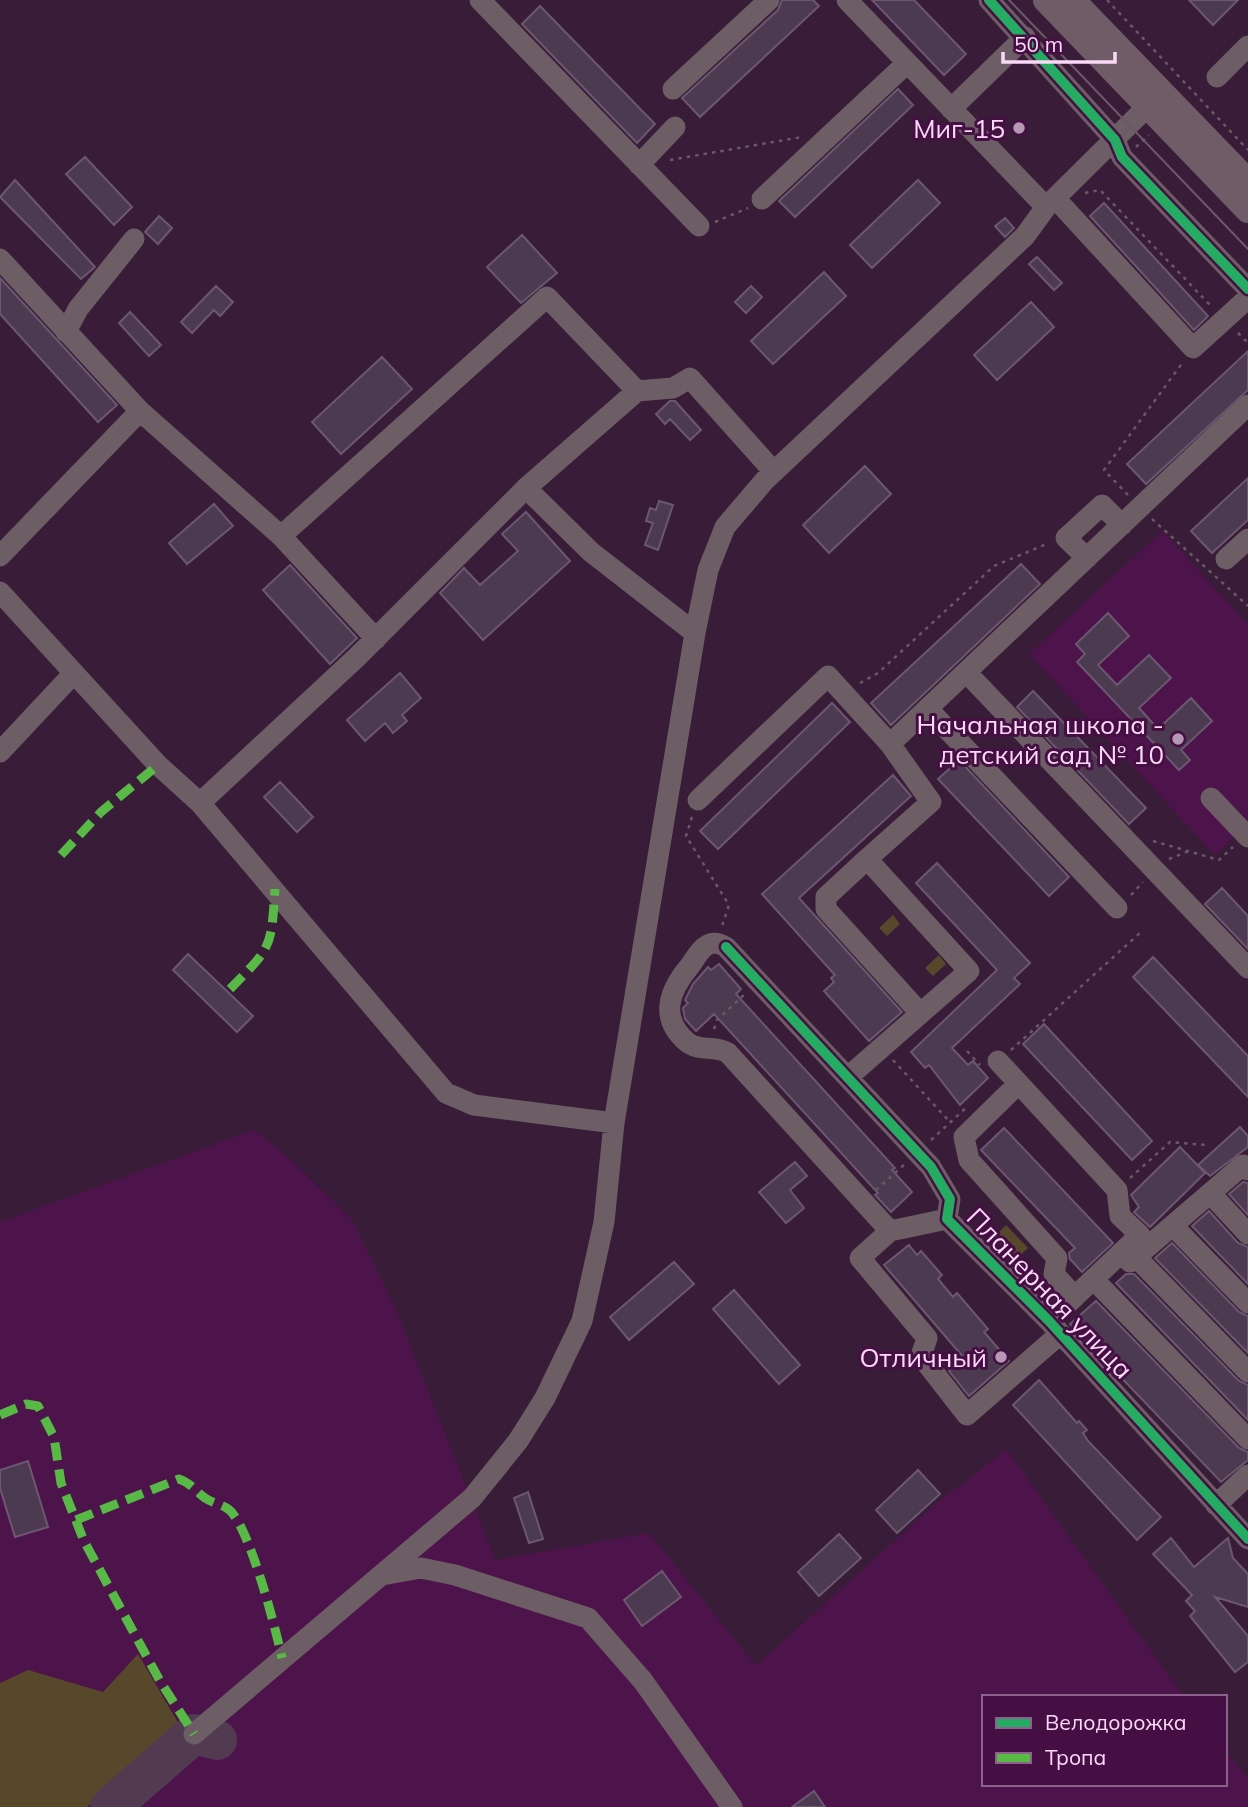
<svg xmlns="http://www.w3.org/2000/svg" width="1248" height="1807" font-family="Mulish,sans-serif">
<rect width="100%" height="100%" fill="#391c38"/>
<path fill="#4d144b" d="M1162 531 1248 624V824L1215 855 1029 654Z
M254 1130 291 1160 352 1220 396 1310 495 1560 649 1533 756 1666 950 1491 958 1488 1006 1449 1184 1697H984V1784H1225V1750L1248 1779V1807H0V1222Z"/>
<path fill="#58482b" d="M893 915 900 924 887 936 879 928Z
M939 955 946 964 933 976 925 968Z
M1006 1225 1028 1248 1015 1260 994 1237Z
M138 1654 180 1726 87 1807H0V1683L28 1670 103 1692Z"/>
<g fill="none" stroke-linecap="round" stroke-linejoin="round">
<path stroke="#523a50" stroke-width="40" d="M110 1807 194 1734 217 1740"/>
</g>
<path fill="#4c3a50" stroke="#6c5771" stroke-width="2" d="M782 0H813L819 6 700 117 682 98 778 10Z
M872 0H914L966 54 944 75Z
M1189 0H1238L1213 25Z
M540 6 655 124 637 143 522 24Z
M898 89 913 105 795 217 779 201Z
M85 157 132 207 114 225 66 174Z
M15 180 95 267 81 279 0 197Z
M918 180 940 203 872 268 850 245Z
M1104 203 1208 316 1194 330 1090 216Z
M159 216 172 228 158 244 145 232Z
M1005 218 1014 228 1005 237 995 226Z
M522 235 557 273 521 303 487 267Z
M1037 257 1062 283 1054 290 1029 264Z
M824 272 846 296 773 364 751 341Z
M0 278 117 405 98 422 0 314Z
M216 286 233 302 220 316 214 310 192 333 181 322Z
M751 286 762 297 746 313 735 302Z
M1031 302 1054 327 997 380 974 355Z
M130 312 161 345 149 356 119 323Z
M1248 351V390L1146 484 1127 464Z
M382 357 412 389 341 454 312 422Z
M670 401H675L701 430 690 440 670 419 665 424 656 414Z
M865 466 891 494 829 553 803 525Z
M1248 478V520L1212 553 1191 531Z
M659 501 673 505 658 550 645 545 653 523 646 521 650 508 656 510Z
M214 504 233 526 187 564 169 543Z
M526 512 570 561 483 640 440 593 464 568 480 585 518 551 502 534Z
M1021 564 1040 584 891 725 871 703Z
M290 565 357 638 330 664 263 590Z
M1108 613 1129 636 1098 665 1117 685 1149 655 1171 678 1139 708 1158 729 1191 698 1212 721 1181 750 1190 760 1179 770 1077 662 1085 654 1076 644Z
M400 673 421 698 402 715 407 721 393 733 385 723 365 741 347 720Z
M1033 691 1146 808 1129 824 1017 707Z
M832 703 850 722 718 849 700 831Z
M959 760 1069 877 1049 896 938 779Z
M893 775 911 796 799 898 902 1012 869 1041 824 991 834 982 831 978 835 975 762 894Z
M280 782 313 817 297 832 264 797Z
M937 863 1030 963 1014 978 1020 984 952 1048 968 1065 973 1061 988 1078 960 1105 929 1065 925 1068 911 1052 997 970 916 883Z
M1222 888 1248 916V949L1205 904Z
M188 954 253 1016 237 1032 173 970Z
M1153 957 1248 1056V1097L1133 977Z
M719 964 741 989 736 994 895 1168 892 1170 912 1192 891 1212 875 1195 878 1193 714 1014 696 1031 685 1019 683 1008 688 1003 685 1000 693 984 708 967 711 970Z
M1044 1024 1152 1141 1132 1160 1023 1044Z
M1240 1127 1248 1136V1147L1210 1176 1198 1165Z
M1004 1128 1113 1243 1082 1272 1070 1259 1069 1253 1075 1248 981 1150Z
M1180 1147 1205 1173 1150 1227 1134 1212 1139 1207 1131 1195Z
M795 1162 807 1176 790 1190 804 1208 786 1223 759 1192Z
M1243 1182 1248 1183V1215L1229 1194Z
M1209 1211 1238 1243 1248 1247V1284L1192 1226Z
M1172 1243 1239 1312 1248 1316V1353L1155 1258Z
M909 1245 917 1255 921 1251 942 1275 938 1279 953 1297 957 1293 988 1329 984 1332 1009 1361 969 1396 949 1371 964 1358 884 1265Z
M674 1262 694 1284 629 1340 610 1317Z
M1126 1274H1134L1239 1381 1248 1385V1420L1116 1283Z
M734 1290 800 1365 779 1384 713 1309Z
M1096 1301 1239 1448 1248 1452V1460L1221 1482 1070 1324Z
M1039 1380 1077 1423 1079 1421 1087 1430 1083 1433 1088 1441 1161 1517 1137 1540 1013 1405Z
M28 1461 48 1527 15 1537 0 1488V1470Z
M918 1470 940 1494 897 1533 876 1510Z
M528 1492 543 1539 529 1543 514 1498Z
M839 1534 861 1558 819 1596 798 1572Z
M1171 1538 1194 1567 1228 1538 1233 1558 1248 1574V1607L1215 1597 1248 1636V1662L1235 1672 1190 1616 1195 1611 1186 1601 1192 1595 1153 1554Z
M662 1571 681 1597 642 1626 624 1600Z
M814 1791 825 1807H792Z"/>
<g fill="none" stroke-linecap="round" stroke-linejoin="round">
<path stroke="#6a5965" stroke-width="2.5" stroke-dasharray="3.5 5" stroke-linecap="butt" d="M1107 0 1248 150
M1136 147 1149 135
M670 160 802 137
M1085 193 1100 190 1211 306
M715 222 748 208
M1238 333 1248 343
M1128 495 1104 470 1183 362
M1152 519 1248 606
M860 683 878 673 994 566 1049 543
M692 817 686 836 729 905 722 926
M1153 841 1219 860 1233 847
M1169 859 1189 851
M1131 895 1143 882
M714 1029 717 1020 746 993
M1011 1050 1141 932
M967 1051 980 1065
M893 1060 950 1122
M931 1140 967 1107
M1130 1178 1170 1142 1206 1145
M876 1190 905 1164"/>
<path stroke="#6d5d64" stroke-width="21" d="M480 0 699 226
M847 0 1046 207
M989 0 1115 140 1122 157 1248 289
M1217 77 1248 46
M673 89 769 0
M951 109 1025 37
M639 165 675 127
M1055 198 1193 348 1248 298
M762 199 907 63
M0 259 140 411
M66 332 78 309 134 239
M637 391 673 388 690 378 774 472
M281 536 376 639
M0 556 140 411 281 536 547 297 637 391 526 488
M1087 558 1066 538 1102 505 1122 525
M1226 559 1248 539
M0 592 158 765 200 803 446 1093 474 1105 614 1123 695 633 708 570 725 527 765 480 1025 236 1046 207 1148 106
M966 672 1248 968
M928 709 1117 908
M890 744 1248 405
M0 752 74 673
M1211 798 1248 837
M698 800 828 676 890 744 931 802 867 859 969 971 848 1077
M200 803 356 658 526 488 591 552 695 633
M867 859 826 897V909L920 1013
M998 1061 1117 1190 1120 1216 1140 1235 1049 1321
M1017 1085 964 1137 969 1160 1057 1258 1054 1274 1075 1297
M1211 1194 1248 1234
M947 1219 890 1231 860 1258 927 1338 921 1356 967 1415 1060 1334
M1173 1226 1248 1303
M890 1231 728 1053C715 1045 699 1052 687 1042 659 1018 669 991 689 967 694 961 699 950 706 946 713 941 719 943 726 947L931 1167 950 1199 947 1219 1049 1321 1248 1539
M1136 1257 1248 1372
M1130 1262 1243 1165 1248 1170
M1100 1286 1248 1439
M1216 1505 1248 1475
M382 1575 421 1568 455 1575 588 1618 643 1681 732 1807
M194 1734 472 1498 518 1441 545 1398 582 1321 604 1222 614 1123"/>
<path stroke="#705c67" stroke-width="26" d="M1046 0 1248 210
M1072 0 1248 182"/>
<path stroke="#6c5868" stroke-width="2" d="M1009 0 1248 249"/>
<path stroke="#58b947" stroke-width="9" stroke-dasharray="18 9" stroke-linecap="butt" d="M61 855 101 812 158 765
M230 989C272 946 271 949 275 889
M0 1415 26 1404 38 1406 54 1437 61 1483 84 1541 160 1681 194 1734
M76 1520 179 1479C191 1483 195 1491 205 1498 214 1504 227 1505 233 1514 252 1538 275 1626 282 1658"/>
<g stroke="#460f44" stroke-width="15">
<path id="cycleway" d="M989 0 1115 140 1122 157 1248 289
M726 947 931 1167 950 1199 947 1219 1049 1321 1248 1539"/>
</g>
<use href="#cycleway" stroke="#26ab63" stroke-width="10"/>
</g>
<g fill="#b697b4" stroke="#460f44" stroke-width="2.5">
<circle cx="1019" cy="128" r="7"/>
<circle cx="1178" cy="739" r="7"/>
<circle cx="1001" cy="1357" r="7"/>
</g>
<g text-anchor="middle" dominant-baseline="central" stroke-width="6" stroke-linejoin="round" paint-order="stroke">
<g font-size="26" fill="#fad9f7" stroke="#460f44" text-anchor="end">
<text x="1005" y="128">Миг-15</text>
<text x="1164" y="724">Начальная школа -<tspan x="1164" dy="30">детский сад № 10</tspan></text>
<text x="987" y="1357">Отличный</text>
</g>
<g font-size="26" fill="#fad9f7" stroke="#460f44">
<text transform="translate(1050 1293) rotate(46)">Планерная улица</text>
</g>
</g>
<rect x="982" y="1695" width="245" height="91" fill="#460f44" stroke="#8e608c" stroke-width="2"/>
<rect x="996" y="1718" width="35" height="10" fill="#26ab63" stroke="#8e608c" stroke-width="2"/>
<text x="1045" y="1730" font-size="21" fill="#fad9f7">Велодорожка</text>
<rect x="996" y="1753" width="35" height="10" fill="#58b947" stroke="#8e608c" stroke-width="2"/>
<text x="1045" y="1765" font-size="21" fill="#fad9f7">Тропа</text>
<path d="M1003 52v10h112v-10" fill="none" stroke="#fad9f7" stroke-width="3.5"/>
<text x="1014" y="52" font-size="21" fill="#fad9f7" stroke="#460f44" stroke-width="5" paint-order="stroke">50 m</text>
</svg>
